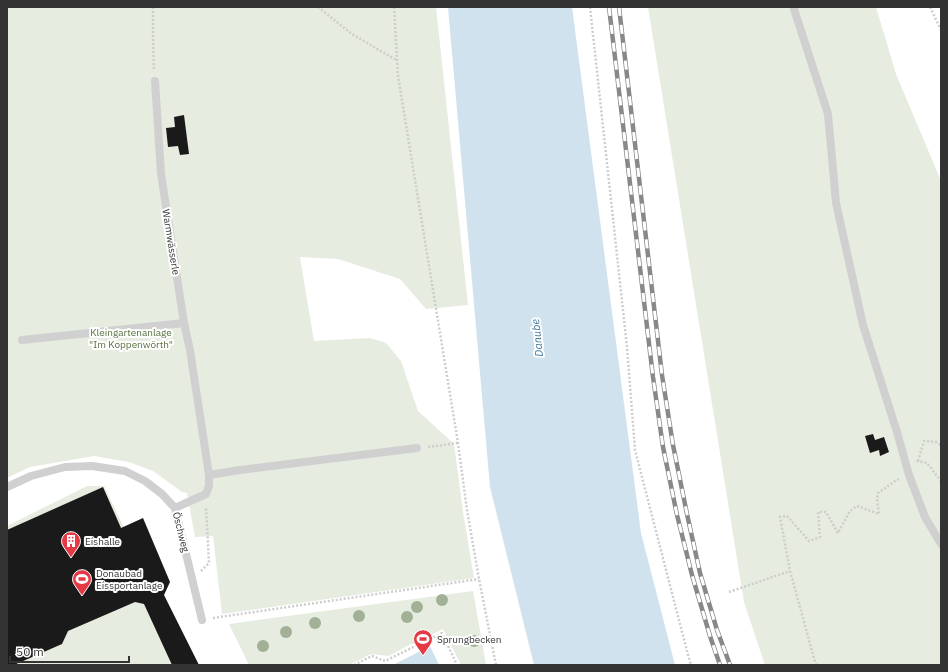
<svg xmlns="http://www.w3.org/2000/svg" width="948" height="672" font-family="'IBM Plex Sans',sans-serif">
<rect width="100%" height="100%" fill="#fff"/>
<path fill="#e6ecdf" d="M7 7H436L468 305 426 309 400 279 338 259 300 257 314 341 370 338 386 343 401 361 418 411 454 444 463 512 474 578 222 614 213 536 195 537 187 493 182 492 153 471 129 462 94 456 30 467 7 478Z
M648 7H876L896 74 941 181V665H765L744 602Z
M87 486H104L190 665H7V526Z
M473 591 486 665H461L443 629 419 641C417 643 415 645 411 644L389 656 371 654 349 665H249L229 624Z"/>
<path fill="#cfe2ee" d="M448 7H572L641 533 675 665H534L490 487Z
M430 646 439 665H393Z"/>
<path fill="#1a1a1a" d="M184 115 189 154 180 155 178 146 168 147 166 128 175 127 174 117Z
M873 434 875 440 884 437 889 452 880 456 879 450 870 453 865 436Z
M103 487 121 528 143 518 170 582 164 595 199 665H172L144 604 135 602 68 631 62 644 14 665H7V530Z"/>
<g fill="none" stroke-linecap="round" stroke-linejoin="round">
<path stroke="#cdcdcd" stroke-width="2.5" stroke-dasharray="2 2" stroke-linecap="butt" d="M153 7V36L154 71
M318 7 352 34 396 60
M394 7 398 76 458 443 467 510 479 579 496 665
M590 7 627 347 635 450 687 651 691 665
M930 7 941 30
M428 447 458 443
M918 461 924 441 936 442 941 445
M917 462 918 461 927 463 941 481
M201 571 209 563 206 507
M729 592 790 571
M213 618 479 579
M354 665 372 656 385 661 442 633 457 665
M817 665 815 662 790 571 780 517 787 516 809 541 820 537 818 512H826L838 533 850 511 857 506 879 514 877 499 878 493 895 481 899 479"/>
<path stroke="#d0d0d0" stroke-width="8" d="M795 7 794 9 828 114 836 203 863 325 897 432 909 475 925 517 941 544
M155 81 161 174 184 323 190 350 209 475V486L206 494 175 508
M22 340 184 323
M209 475 240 470 417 448
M7 487 31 476 65 467 92 466 125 471 145 481 162 494 175 508 202 620"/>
<g stroke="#888" stroke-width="4.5">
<path id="rail" d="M609 7 653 377 663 447 677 515 692 575 710 636 720 665
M619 7 662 375 673 445 687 514 700 573 717 630 730 665"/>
</g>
<use href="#rail" stroke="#fff" stroke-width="3" stroke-dasharray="9" stroke-linecap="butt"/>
</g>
<g fill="#a2b095">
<circle cx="442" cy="600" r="6"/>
<circle cx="417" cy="607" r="6"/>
<circle cx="359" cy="616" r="6"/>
<circle cx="407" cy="617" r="6"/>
<circle cx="315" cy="623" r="6"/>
<circle cx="286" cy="632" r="6"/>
<circle cx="474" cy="641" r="6"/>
<circle cx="263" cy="646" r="6"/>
</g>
<defs>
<g id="building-pin" transform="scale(1)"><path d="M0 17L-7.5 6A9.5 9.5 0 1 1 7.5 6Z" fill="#e63946" stroke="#fff"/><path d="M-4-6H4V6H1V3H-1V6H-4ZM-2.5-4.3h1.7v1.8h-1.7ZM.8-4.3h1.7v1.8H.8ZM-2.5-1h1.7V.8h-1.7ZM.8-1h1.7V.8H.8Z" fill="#fff"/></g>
<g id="stadium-pin" transform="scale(1)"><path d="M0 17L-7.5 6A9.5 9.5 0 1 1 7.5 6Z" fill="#e63946" stroke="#fff"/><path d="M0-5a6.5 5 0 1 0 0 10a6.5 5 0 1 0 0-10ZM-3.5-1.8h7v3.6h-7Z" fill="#fff"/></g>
</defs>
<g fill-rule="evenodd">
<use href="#building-pin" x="71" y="541"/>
<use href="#stadium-pin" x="82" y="579"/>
<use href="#stadium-pin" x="423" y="639"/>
</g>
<g text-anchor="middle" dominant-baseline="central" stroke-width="4" stroke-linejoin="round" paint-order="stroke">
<g font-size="10" fill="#333" stroke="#fff">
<text transform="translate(171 242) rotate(81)">Warmwässerle</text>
<text transform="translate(181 532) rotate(76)">Öschweg</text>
</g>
<g font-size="10" fill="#56703f" stroke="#fff">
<text x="131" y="332">Kleingartenanlage<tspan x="131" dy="12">"Im Koppenwörth"</tspan></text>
</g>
<g font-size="10" fill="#333" stroke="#fff" text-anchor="start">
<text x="85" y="541">Eishalle</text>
<text x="96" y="573">Donaubad<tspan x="96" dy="12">Eissportanlage</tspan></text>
<text x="437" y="639">Sprungbecken</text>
</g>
<g font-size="11" font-style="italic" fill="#3f7597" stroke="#fff">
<text transform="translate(537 338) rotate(-96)">Danube</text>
</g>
</g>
<rect width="948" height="672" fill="none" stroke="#333333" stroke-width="16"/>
<path d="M10 656v6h119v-6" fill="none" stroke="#333333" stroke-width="2"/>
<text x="16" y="656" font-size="12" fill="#333333" stroke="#ffffff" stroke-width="3" paint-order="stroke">50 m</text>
</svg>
